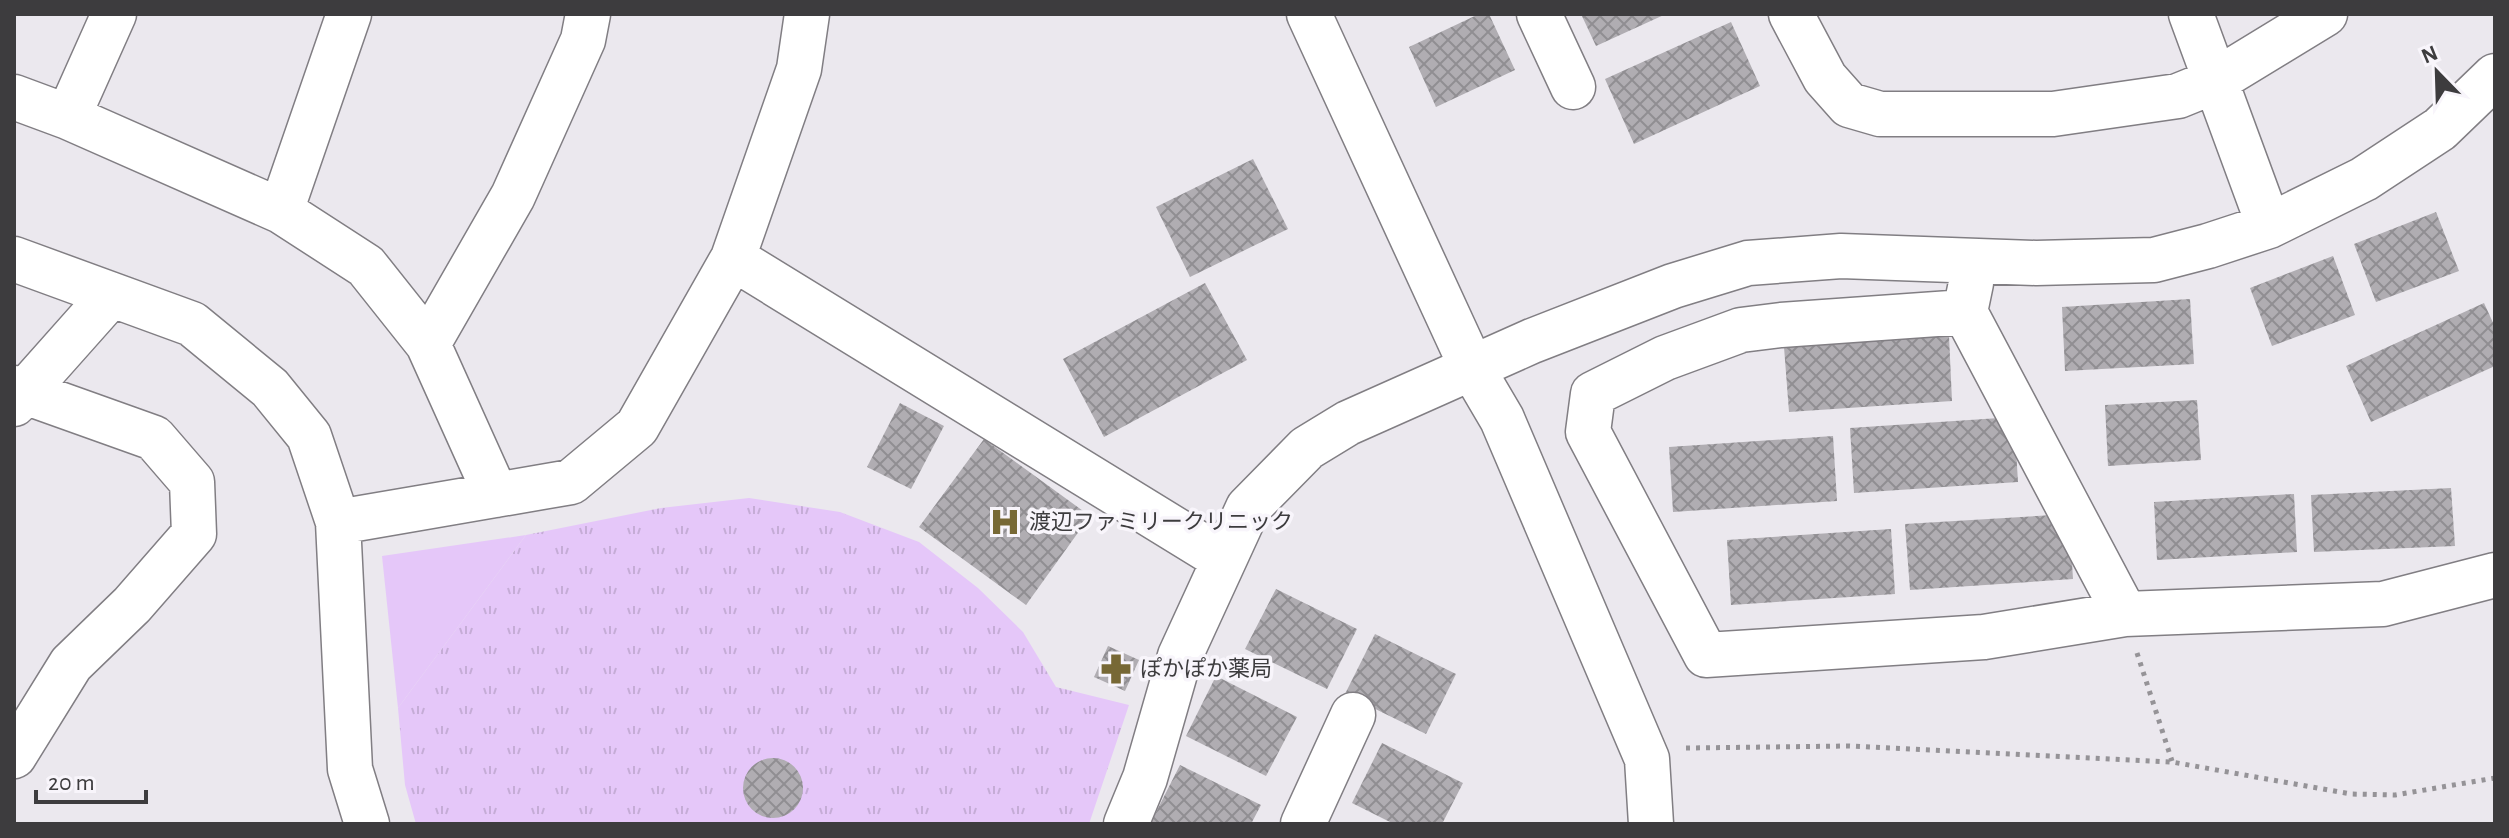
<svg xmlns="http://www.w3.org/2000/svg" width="2509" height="838" font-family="'Alegreya Sans','Noto Sans JP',sans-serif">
<defs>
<pattern id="grass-tufts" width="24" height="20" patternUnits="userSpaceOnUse" patternTransform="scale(2)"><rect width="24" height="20" fill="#e5c7f9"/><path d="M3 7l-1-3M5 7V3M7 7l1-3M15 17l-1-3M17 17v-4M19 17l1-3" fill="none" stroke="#c5acd6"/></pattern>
<pattern id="building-cross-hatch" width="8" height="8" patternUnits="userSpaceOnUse" patternTransform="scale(2)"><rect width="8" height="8" fill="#b0adb2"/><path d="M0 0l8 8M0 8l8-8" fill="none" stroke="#908e92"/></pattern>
</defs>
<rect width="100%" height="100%" fill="#ebe8ee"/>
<path fill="url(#grass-tufts)" d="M749 498 840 512 919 542 978 588 1023 632 1056 687 1129 705 1089 824H416L405 785 398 708 526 535 661 508Z"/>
<path fill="#e5c7f9" d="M526 535 398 708 382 556Z"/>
<path fill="url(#building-cross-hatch)" d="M1479 14H1489L1515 70 1436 107 1409 47Z
M1581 14H1666L1596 46Z
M1731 22 1760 86 1634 144 1605 79Z
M1253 159 1288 229 1190 277 1156 207Z
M2436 212 2459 271 2376 302 2354 244Z
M2333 256 2355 315 2272 346 2250 288Z
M1205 283 1247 360 1104 437 1063 359Z
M2190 299 2194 364 2065 371 2062 307Z
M2484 303 2495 327V366L2371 422 2346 366Z
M1949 336 1952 401 1789 412 1784 347Z
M2197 400 2201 460 2108 466 2105 405Z
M900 403 944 426 911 489 867 467Z
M2014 417 2018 482 1854 493 1850 428Z
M1833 436 1837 501 1673 512 1669 447Z
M984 439 1090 516 1026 605 919 527Z
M2451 488 2455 546 2314 552 2311 495Z
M2294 494 2297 552 2157 560 2154 502Z
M2069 514 2073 579 1910 590 1905 524Z
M1891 529 1895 594 1731 605 1727 540Z
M1276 589 1357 629 1327 689 1245 649Z
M1375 634 1456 674 1426 734 1345 694Z
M1108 646 1139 660 1125 691 1094 677Z
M1216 676 1297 717 1266 776 1186 736Z
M1382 743 1463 783 1442 824H1394L1352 803Z
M743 788a30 30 0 1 1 60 0a30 30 0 1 1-60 0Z
M1180 765 1261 805 1251 824H1150Z"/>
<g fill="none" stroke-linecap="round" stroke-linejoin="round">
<g stroke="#817e83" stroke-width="47">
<path id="minor" d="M1309 14 1472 368 1502 419 1647 759 1651 824
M1539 14 1573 87
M1791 14 1825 78 1849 105 1880 114H2053L2178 96 2215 81 2325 14
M2191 14 2269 226
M14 97 68 117 281 211 366 266 428 344 496 495
M68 117 114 14
M281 211 349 14
M733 258 799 69 807 14
M14 259 192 324 270 388 309 436 338 522 350 769 367 824
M1971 283 1965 312 2125 614
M1965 312 1781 325 1741 330 1665 358 1593 394 1588 432 1706 655 1984 637 2125 614 2383 604 2495 575
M428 344 513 196 583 40 588 14
M14 388 154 438 192 482 194 534 132 605 71 664 14 756
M14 404 111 295
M338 522 571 482 637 427 733 258 1223 559
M1126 824 1145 778 1180 656 1248 508 1307 448 1348 423 1532 341 1673 286 1748 263 1841 256 2036 263 2154 260 2208 246 2269 226 2364 179 2440 129 2495 76
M1303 824 1353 715"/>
</g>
<path stroke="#959397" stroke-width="5" stroke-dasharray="4 6" stroke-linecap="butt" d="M2137 653 2172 761
M1686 748 1849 746 2172 762 2351 794 2395 795 2495 778"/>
<use href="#minor" stroke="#fff" stroke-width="44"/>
</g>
<defs>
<g id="hospital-bare" transform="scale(2.4)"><path d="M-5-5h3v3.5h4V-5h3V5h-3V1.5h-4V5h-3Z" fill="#776835" stroke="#f8f5fb" stroke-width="2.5" paint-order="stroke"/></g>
<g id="pharmacy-bare" transform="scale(2.4)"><path d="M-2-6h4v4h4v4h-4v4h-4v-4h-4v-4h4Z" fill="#776835" stroke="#f8f5fb" stroke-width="2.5" paint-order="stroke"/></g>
</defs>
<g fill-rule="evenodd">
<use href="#hospital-bare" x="1005" y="522"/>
<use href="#pharmacy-bare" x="1116" y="669"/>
</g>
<g text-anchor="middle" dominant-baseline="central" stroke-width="7" stroke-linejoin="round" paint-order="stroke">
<g font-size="22" fill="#3d3c3e" stroke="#f8f5fb" text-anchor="start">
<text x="1029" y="522">渡辺ファミリークリニック</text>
<text x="1140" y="669">ぽかぽか薬局</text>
</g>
</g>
<rect width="2509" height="838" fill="none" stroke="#3d3c3e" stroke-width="32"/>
<g transform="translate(2437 72) rotate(337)" stroke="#f8f5fb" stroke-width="6" paint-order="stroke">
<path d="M0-6L14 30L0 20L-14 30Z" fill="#3d3c3e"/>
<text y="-12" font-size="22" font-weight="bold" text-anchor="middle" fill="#3d3c3e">N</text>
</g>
<path d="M36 790v12h110v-12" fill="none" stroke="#3d3c3e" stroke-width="4"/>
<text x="48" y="790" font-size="24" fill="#3d3c3e" stroke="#f8f5fb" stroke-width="6" paint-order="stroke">20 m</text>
</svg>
